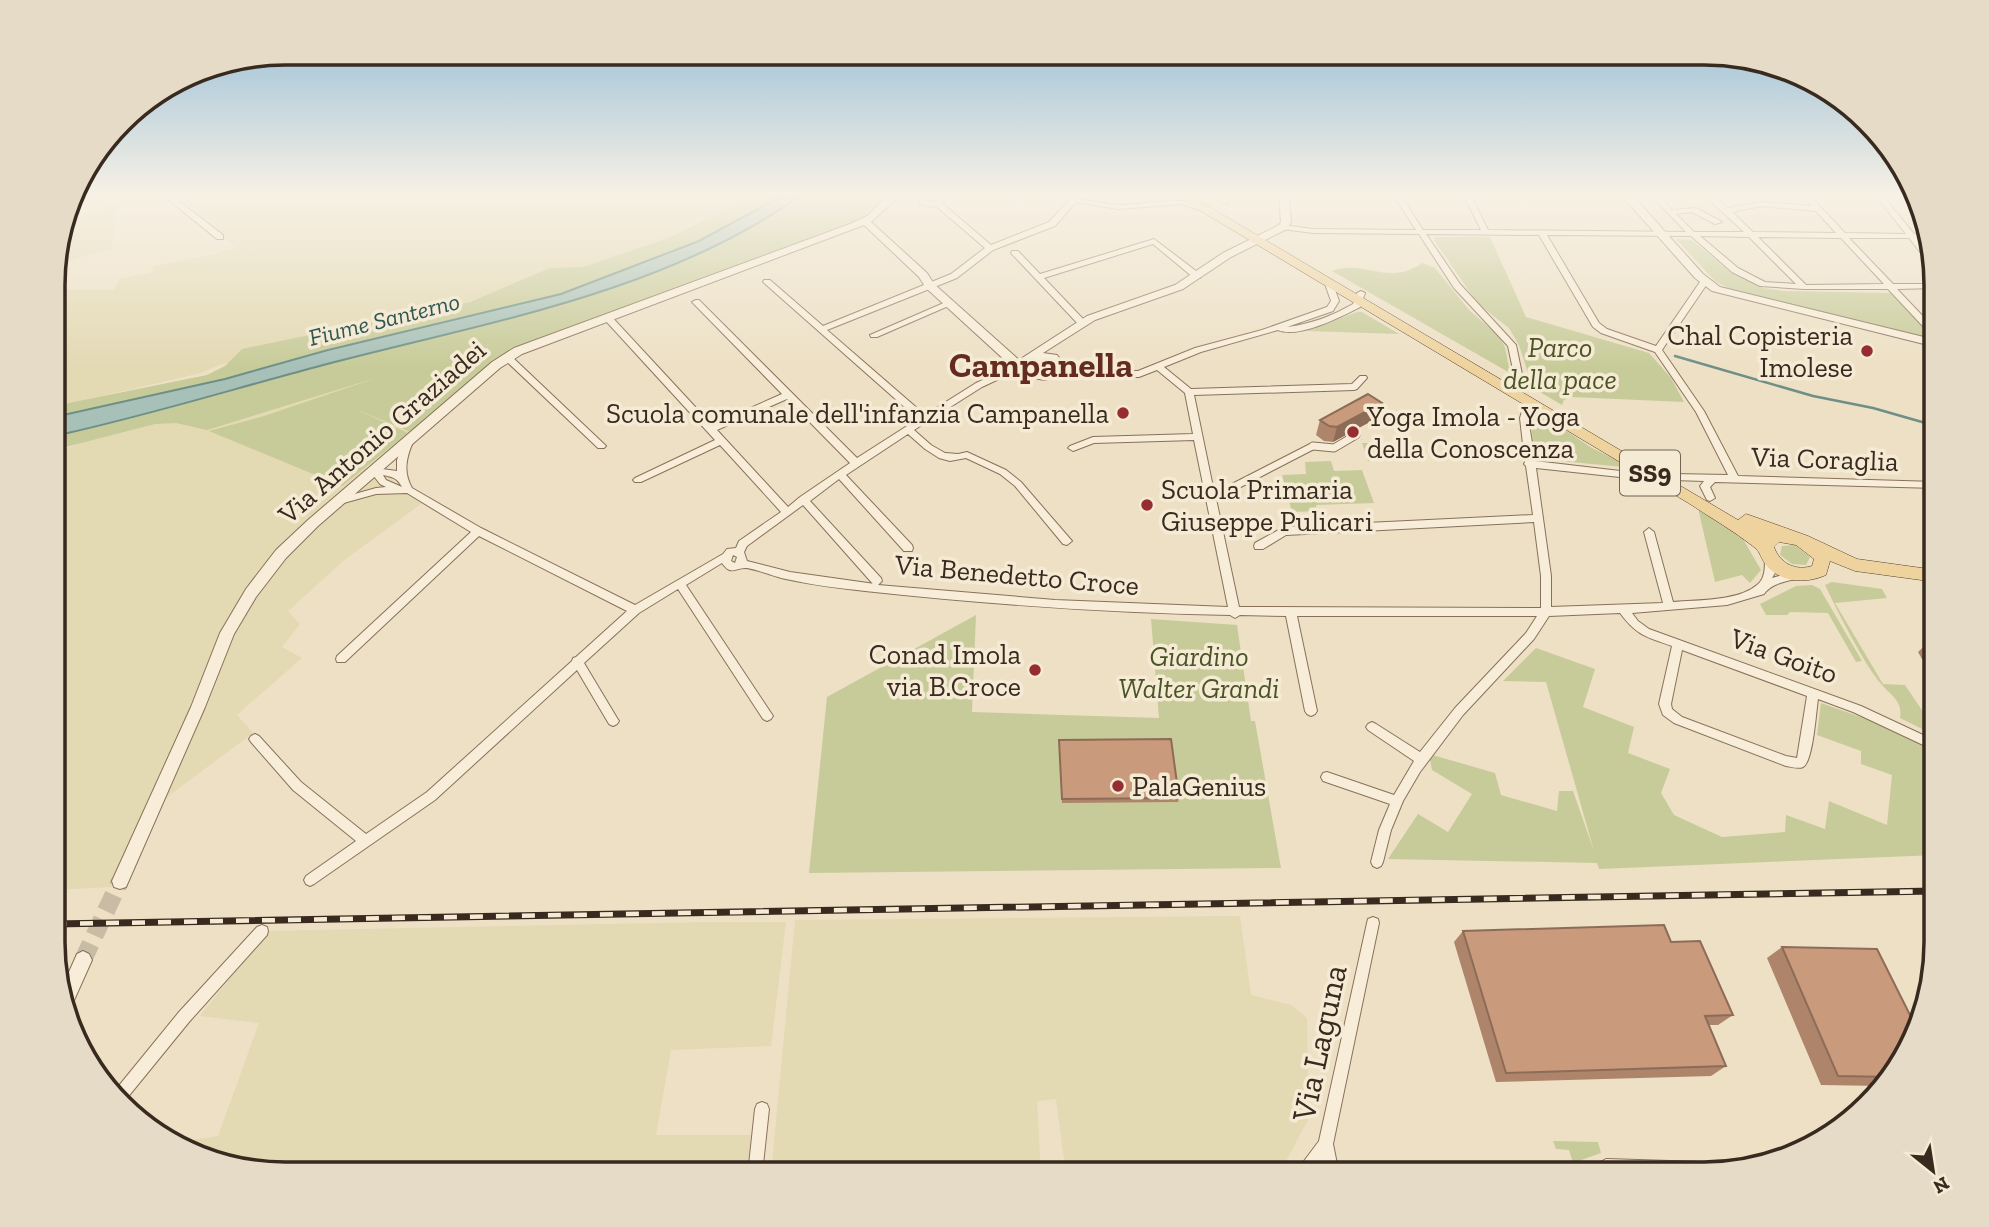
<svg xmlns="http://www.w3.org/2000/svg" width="1989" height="1227" font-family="'Zilla Slab',serif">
<rect width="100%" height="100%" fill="#ede0c5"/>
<path fill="#e3d9b3" d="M183 196 303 197 756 196 683 235 606 267 219 365 201 373 54 407V254L64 223 119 202 111 249 67 261 57 290H114L119 279 153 272 154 266 216 254 235 247 240 250 178 205 175 199Z
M372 361 468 386 374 468 425 501 343 561 288 611 300 624 282 647 302 658 237 715 253 733 171 794 144 820 112 887 54 890V453L140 421Z
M1240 916 1251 995 1291 1005 1307 1018 1309 1118 1279 1174H1066L1056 1099 1037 1101 1041 1174H771L795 920Z
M711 922H786L771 1046 671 1050 656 1135H751L747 1174H284L224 1166 172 1143 218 1136 259 1023 200 1016 267 931Z"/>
<path fill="#c7cb99" d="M753 196H782L699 241 561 294 328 350 225 379 54 417V406L207 375 225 366 242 349 470 302 550 268 583 267 671 237Z
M800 196H885L858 221 530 343 413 433 353 408 408 433 342 486 209 431 264 416 379 377 207 430 176 423 155 424 54 450V436C143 418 228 391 315 367 430 336 550 316 660 269 702 251 743 228 784 208Z
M1435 237H1490L1526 317 1649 353 1671 378 1684 402 1571 397 1564 400 1562 405 1533 388 1519 345 1509 328 1478 304 1434 240Z
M1676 239 1692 240 1730 272 1763 288 1784 291 1892 293 1936 340 1730 289 1715 281Z
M1422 263 1435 268 1469 310 1498 335 1505 347 1510 373 1332 271C1364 259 1388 287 1422 263Z
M1357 312H1362L1399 334 1307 331Z
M1530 414 1544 416 1592 448 1633 468 1540 459 1534 451Z
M1362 443H1416L1422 461H1368Z
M1331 461 1334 471 1362 470 1374 503 1316 505 1317 511 1292 512 1282 475 1306 474 1305 462Z
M1698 508 1743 539 1761 570 1750 583 1742 575 1715 582Z
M1795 545 1810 557 1806 565 1792 564 1780 555 1782 546Z
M1832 582 1882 589 1887 598 1835 603 1883 684 1905 685 1936 731V736L1900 718C1903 702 1892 696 1883 686 1865 667 1837 610 1825 585Z
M1812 585 1820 589 1862 661 1856 662 1828 613 1790 612 1787 615H1766L1760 604 1796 586Z
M976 615 972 712 1159 718 1151 619 1237 625 1251 721H1255L1281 868 809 873 827 697Z
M1536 648 1595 669 1583 707 1634 727 1628 753 1670 769 1661 793 1674 815 1722 837 1785 832 1786 815 1825 829 1829 801 1887 825 1892 775 1861 764V751L1817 735 1821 703 1872 721 1936 752V855L1599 869 1597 863 1388 859 1418 814 1448 832 1472 794 1432 770 1429 754 1495 773 1501 795 1557 811 1559 791H1573L1594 851 1546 682 1503 681Z
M1553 1141 1598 1142 1601 1153 1573 1163 1569 1150 1556 1149Z"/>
<path fill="#a7c1b8" stroke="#6d8f85" stroke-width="2" d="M782 196H800C661 295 477 324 316 367 229 390 143 417 54 436V417L225 379 328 350 561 294 699 241Z"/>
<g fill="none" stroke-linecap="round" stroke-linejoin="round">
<path stroke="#6d8f85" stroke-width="2.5" d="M1675 356 1813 396 1873 408 1936 426"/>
<path stroke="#c9bca4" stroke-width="18" stroke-dasharray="18 9" stroke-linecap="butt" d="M83 960 120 881"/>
<g stroke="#88715c" stroke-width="9">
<path id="pedestrian" d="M1313 446 1334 448 1356 435"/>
</g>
<g stroke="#88715c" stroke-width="2">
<path id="minor" d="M164 196H172L223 235V239H217Z
M923 196H930L927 201 936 202 933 196H941L943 204 991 245 1049 222 1069 200 1054 196C1076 196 1097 204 1119 205 1148 205 1180 193 1206 209L1202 211 1182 204 1118 209 1076 202 1055 226 993 250 957 278 827 330 925 415 976 383 1016 364H1022V368L982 387 914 430 931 445 945 453 958 454 967 452 1006 470 1021 482 1072 541 1067 545 1063 544 1015 486 1000 474 966 458 950 461 939 458 925 449 908 434 846 475 912 545 913 548 912 551H904L839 479 810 501 881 578 882 581 878 585 1055 600 1228 607 1194 440 1094 443 1073 451 1068 448 1070 446 1093 437 1193 434 1185 393 1157 370 1139 377 1053 376 1049 373 1053 370 1138 371 1195 348 1262 330 1327 307 1331 301 1324 281 1328 279 1332 281 1339 301 1333 311 1287 327C1312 324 1332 316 1353 304L1357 293 1361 291 1365 293 1360 307C1341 317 1298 339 1278 330L1201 352 1164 367 1191 389 1352 384 1360 376H1366L1367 378 1357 389 1354 390 1194 395 1213 487 1228 486 1310 444H1316L1318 446 1316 448 1233 491 1215 494 1239 607 1541 608V576L1534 522 1286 535 1263 549H1255L1254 546 1255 543 1284 527 1533 515 1526 466 1524 464 1525 462 1520 418 1523 408 1534 401 1538 404 1530 411 1528 418 1535 461 1629 472 1634 475 1629 478 1536 468 1551 576V607L1663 603 1644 532 1649 528 1654 532 1673 602C1696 600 1739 601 1757 585 1765 579 1765 568 1765 559L1770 555 1774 556 1775 573 1772 578 1796 571 1801 575 1800 578C1787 581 1772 583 1764 594L1727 605 1632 613 1638 621 1649 629 1861 706 1936 741V751L1853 712 1818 699C1816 712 1813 762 1803 767 1799 769 1791 767 1786 766L1674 723 1663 715 1659 704 1672 646C1647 637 1637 636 1620 613L1549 616 1534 639 1463 715 1420 772 1403 801 1391 830 1383 862 1381 866 1377 868 1373 866 1371 862 1379 830 1390 804 1323 781 1321 777 1323 773 1327 772 1394 795 1414 761 1368 730 1366 727 1368 724 1372 722 1376 724 1420 752 1455 708 1526 633 1537 616H1297L1317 711 1315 714 1311 716 1307 714 1305 711 1286 616 1240 615 1235 618 1230 615C1108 613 986 604 865 591 838 588 812 585 786 579 776 577 753 568 745 568 735 568 731 576 722 563L686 585 771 713 773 716 771 719 767 721 763 719 678 589 639 613 584 663 617 718 619 721 617 724 613 726 609 724 577 670 435 800 314 884 310 886 306 884 304 880 306 876 356 841 293 790 251 742 249 739 251 736 255 734 259 736 301 782 366 834 427 792 572 661 573 658 576 657 627 611 479 536 345 662H337L336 659 337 656 471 532 407 493 376 494 340 504 335 501 337 499 376 488 386 487 380 484 370 471 375 468 397 471V460L403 442 405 440H411L413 442C406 458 403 472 412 488L481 528 635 605 723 554 727 549 736 548 739 541 781 512 720 445 641 482H635L633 480 635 478 715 440 604 319V315H610L712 425 782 394 692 302 696 300H699L857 458 918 419 763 282 764 280H770L823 326 951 274 985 248 936 206C930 207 924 207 919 202ZM787 399 850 463 800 497 788 507 717 430ZM383 475C393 477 397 478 402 487L386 480ZM803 505 873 584H875L790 572 747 561 744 552 747 546ZM733 555 737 557 735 563 731 561ZM1682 650 1807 696 1797 758 1786 756 1682 717 1672 709 1671 704Z
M1221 196H1229L1228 203H1222Z
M1394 196H1401L1423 230H1481L1464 196H1471L1488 230 1686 232 1652 196H1659L1672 210 1696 208 1722 222 1715 224 1692 212 1676 214 1694 232H1744L1727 216 1704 196H1712L1728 208 1761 202 1812 206 1803 196H1810L1845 233 1906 234 1876 196H1883L1914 234H1925L1927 238H1917L1932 257 1936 267H1932L1909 238H1849L1893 284H1936V288L1897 289 1936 330V338L1933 337 1888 289H1804L1760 286 1732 272 1691 236 1547 235 1599 323 1607 329 1656 346 1702 279H1708L1709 281 1662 350 1704 411 1738 476 1936 482V488L1715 482 1710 487 1715 498 1710 501 1707 500 1700 486 1704 481 1673 480 1668 477 1673 474 1728 475 1696 412 1655 352 1601 333 1593 327 1539 235 1426 234 1460 284 1516 345 1523 379 1519 387 1516 388 1512 385 1515 379 1508 346 1454 288 1419 234 1313 233 1283 229 1279 227 1283 225 1313 229 1416 230ZM1761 206 1816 211 1836 233 1753 232 1732 212ZM1700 236 1749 237 1796 284 1765 282 1738 268ZM1758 237 1841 238 1884 284 1806 285Z
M1154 239 1200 274V278H1194L1153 244 1044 278 1085 321V325H1079L1011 253 1012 251H1018L1040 274Z
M946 302H952L953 304 877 337H871L870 335Z
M507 354 510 355 604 444 606 446 604 448H598L504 359V355Z
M1373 917 1378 919 1379 923 1333 1144 1339 1174H1325L1322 1161 1312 1174H1296L1298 1169 1319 1141 1367 923 1368 919Z
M262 925 267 927 268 931 267 935 189 1022 123 1103 113 1093 179 1012 257 927Z
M762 1102 767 1104 769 1109 762 1174H748L755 1109 757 1104Z
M1606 1159 1734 1163 1739 1165 1740 1168 1720 1174H1586L1588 1169Z"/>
</g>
<g stroke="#88715c" stroke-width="2">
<path id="tertiary" d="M888 196H899L871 222 927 273 934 284 1019 360 1087 316 1175 285 1223 253 1279 225 1281 222 1279 196H1289L1291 222 1287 229 1231 257 1183 289 1095 320 1043 353 1057 355 1063 363 1060 373 1045 380 1027 377 1021 369H1015L1009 364 926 288 919 277 864 225 522 354 500 368 318 526 286 558 256 597 234 634 205 707 126 887 120 889 114 887 112 881 191 707 220 633 246 589 276 550 308 520 492 362 514 348 850 224 867 216ZM1035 360 1050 361 1051 368 1043 372 1035 371 1030 365Z
M1622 196H1633L1703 274 1720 287 1936 340V347L1712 291 1695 278Z
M83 951 89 954 92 960 71 1007 68 1009 61 990 77 954Z"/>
</g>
<g stroke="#564030" stroke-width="1">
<path id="primary" d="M1176 196H1191L1738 520 1746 514 1752 516 1808 536 1857 559 1936 570V582L1855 571 1830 561 1826 575C1806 584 1781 583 1766 565 1761 559 1760 551 1754 547 1734 531 1711 518 1690 504ZM1779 542 1796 545 1814 559 1812 566C1796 571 1780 564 1774 547Z"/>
</g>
<use href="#pedestrian" stroke="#f8edd8" stroke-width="7"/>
<use href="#minor" fill="#f8edd8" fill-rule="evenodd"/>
<use href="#tertiary" fill="#f8edd8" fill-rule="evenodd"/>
<use href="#primary" fill="#efd39e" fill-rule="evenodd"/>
<g stroke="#382a1f" stroke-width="7">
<path id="rail" d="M54 924 1936 891"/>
</g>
<use href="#rail" stroke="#f5ead4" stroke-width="4.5" stroke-dasharray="13" stroke-linecap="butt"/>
</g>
<path fill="#ae846b" d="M1382 403 1377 418 1333 442 1324 441 1316 435 1320 420Z
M1936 635V666H1926L1918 652Z
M1059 740 1179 798 1178 802 1062 803Z
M1463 931 1671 942 1733 1015 1718 1025H1709L1726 1066 1711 1076 1496 1082 1454 942Z
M1782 947 1898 1071 1882 1086 1821 1085 1767 958Z"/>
<path fill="#8d6c57" d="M1382 403 1377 418 1333 442 1337 427Z"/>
<path fill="#ca9a7c" stroke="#8d6c57" stroke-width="2" d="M1368 394 1382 403 1337 427 1329 426 1320 420Z
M1171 739 1179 798 1062 799 1059 740Z
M1664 925 1671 942 1700 941 1733 1015 1705 1016 1726 1066 1506 1073 1463 931Z
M1782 947 1877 949 1914 1023 1898 1071 1892 1077 1838 1076Z"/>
<linearGradient id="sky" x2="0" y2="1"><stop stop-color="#8eb9d5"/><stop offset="0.53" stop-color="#f7f1e5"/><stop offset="1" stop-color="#f7f1e5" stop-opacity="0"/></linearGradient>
<rect width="1989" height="368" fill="url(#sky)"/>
<g fill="#952d32" stroke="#f5ead4" stroke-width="2.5">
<circle cx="1867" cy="351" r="7"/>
<circle cx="1123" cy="413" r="7"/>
<circle cx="1353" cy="432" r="7"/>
<circle cx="1147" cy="505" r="7"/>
<circle cx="1035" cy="670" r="7"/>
<circle cx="1118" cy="786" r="7"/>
</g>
<g text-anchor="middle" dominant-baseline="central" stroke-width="7" stroke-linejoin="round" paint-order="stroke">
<g font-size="24" font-style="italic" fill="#2f5753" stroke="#f5ead4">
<text transform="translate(384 319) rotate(-14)">Fiume Santerno</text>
</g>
<rect fill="#f5ead4" stroke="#716455" stroke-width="2" x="1620" y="450.5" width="60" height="45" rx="5"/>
<g font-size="26" font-weight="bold" fill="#382a1f">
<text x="1650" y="473">SS9</text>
</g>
<g font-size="28" fill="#382a1f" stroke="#f5ead4" text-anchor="end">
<text x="1853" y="335">Chal Copisteria<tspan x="1853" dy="32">Imolese</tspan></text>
<text x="1109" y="413">Scuola comunale dell'infanzia Campanella</text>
<text x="1367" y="416" text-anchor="start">Yoga Imola - Yoga<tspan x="1367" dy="32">della Conoscenza</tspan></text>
<text x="1161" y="489" text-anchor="start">Scuola Primaria<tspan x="1161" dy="32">Giuseppe Pulicari</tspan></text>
<text x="1021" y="654">Conad Imola<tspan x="1021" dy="32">via B.Croce</tspan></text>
<text x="1132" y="786" text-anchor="start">PalaGenius</text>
</g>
<g font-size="28" font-style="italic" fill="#4a5426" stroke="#f5ead4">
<text x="1560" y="347">Parco<tspan x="1560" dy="32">della pace</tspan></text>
<text x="1199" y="656">Giardino<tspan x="1199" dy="32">Walter Grandi</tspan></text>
</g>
<g font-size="28" fill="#382a1f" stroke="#f5ead4">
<text transform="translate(382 432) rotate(-41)">Via Antonio Graziadei</text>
<text transform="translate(1825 459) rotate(2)">Via Coraglia</text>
<text transform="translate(1017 575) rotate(5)">Via Benedetto Croce</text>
<text transform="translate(1784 656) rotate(20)">Via Goito</text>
</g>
<g font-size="33" fill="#382a1f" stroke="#f5ead4">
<text transform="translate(1319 1043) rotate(-78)">Via Laguna</text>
</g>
<g font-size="35" font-weight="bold" fill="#642b20" stroke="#f5ead4">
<text x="1041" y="365">Campanella</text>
</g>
</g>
<path d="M0 0H1989V1227H0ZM285 65H1704A220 220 0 0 1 1924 285V942A220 220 0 0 1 1704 1162H285A220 220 0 0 1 65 942V285A220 220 0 0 1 285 65Z" fill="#e6dbc6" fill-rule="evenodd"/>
<path fill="none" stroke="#382a1f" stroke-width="3.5" d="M285 65H1704A220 220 0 0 1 1924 285V942A220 220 0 0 1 1704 1162H285A220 220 0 0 1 65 942V285A220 220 0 0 1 285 65Z"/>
<g transform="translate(1933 1171) rotate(150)" stroke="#f5ead4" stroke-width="5" paint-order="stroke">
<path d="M0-5L12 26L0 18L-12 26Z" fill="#382a1f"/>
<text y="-10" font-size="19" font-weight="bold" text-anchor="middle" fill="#382a1f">N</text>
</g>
</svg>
